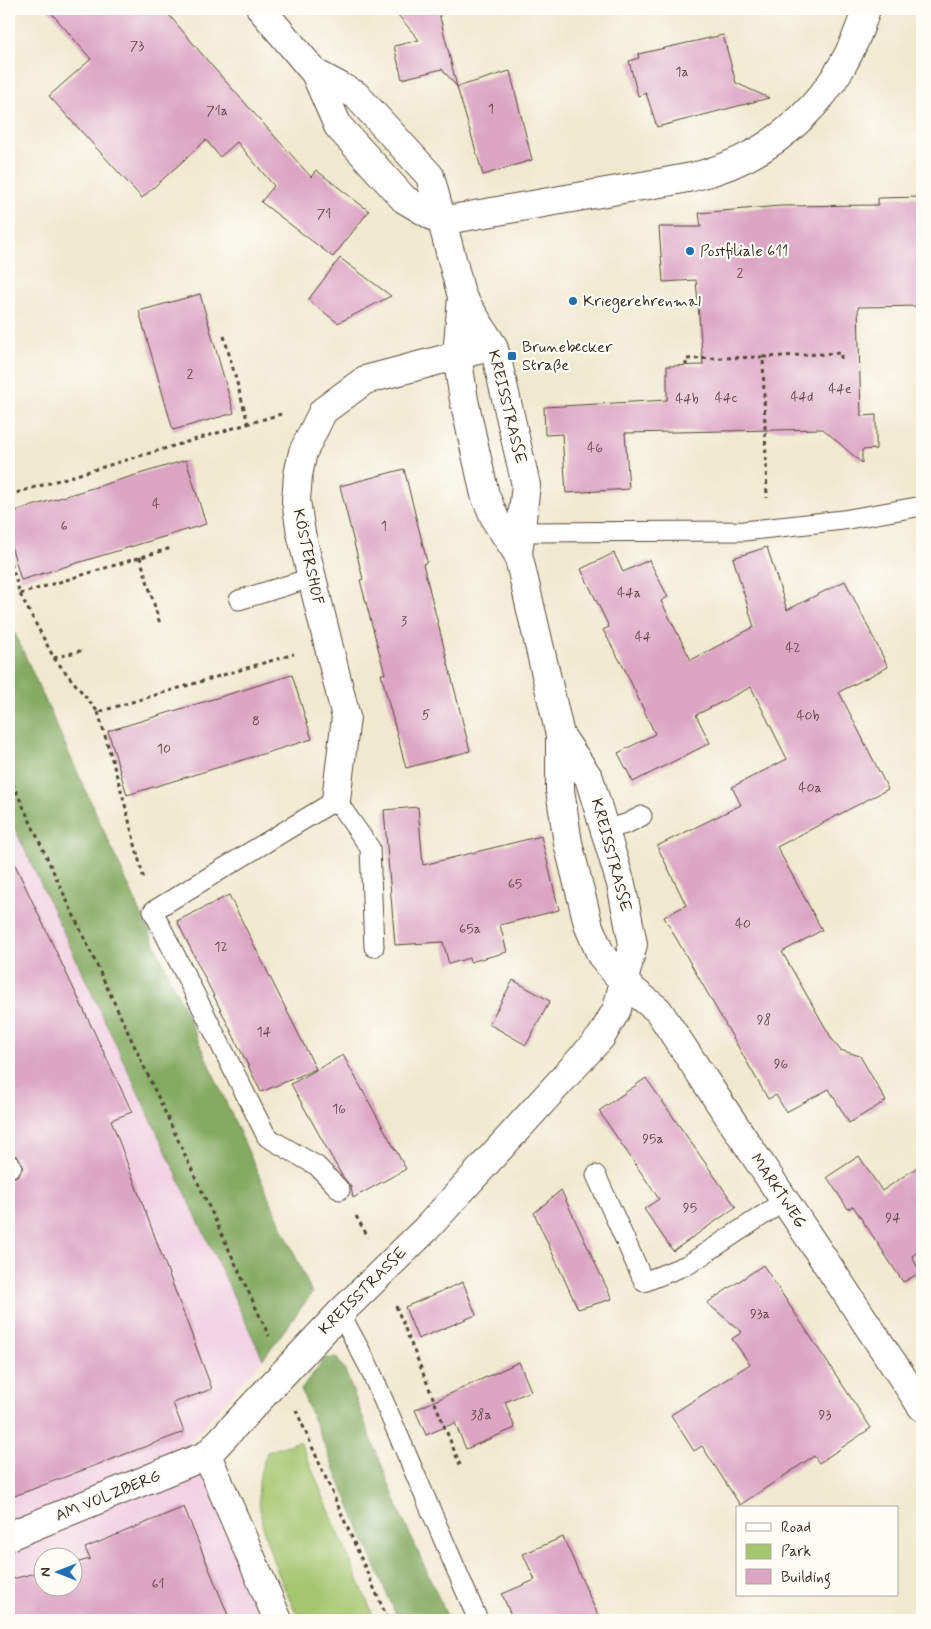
<svg xmlns="http://www.w3.org/2000/svg" width="931" height="1629" font-family="Mynerve,sans-serif">
<rect width="100%" height="100%" fill="#fdfcf7"/>
<filter id="ink" filterUnits="userSpaceOnUse"><feTurbulence type="fractalNoise" baseFrequency=".02" numOctaves="2"/><feDisplacementMap in="SourceGraphic" scale="10" xChannelSelector="R" yChannelSelector="G"/><feConvolveMatrix kernelMatrix="1 2 1 2 8 2 1 2 1" color-interpolation-filters="sRGB"/></filter>
<filter id="wash" filterUnits="userSpaceOnUse"><feTurbulence type="fractalNoise" baseFrequency=".0096" numOctaves="4" result="noise"/><feDisplacementMap in="SourceGraphic" scale="20" xChannelSelector="R" yChannelSelector="G"/><feGaussianBlur stdDeviation="1.12" result="paint"/><feColorMatrix in="noise" values="0 0 0 0 0 0 0 0 0 0 0 0 0 0 0 0 0 1.4 0 .05"/><feComposite in="paint" operator="in"/></filter>
<g filter="url(#wash)">
<rect width="100%" height="100%" fill="#f0e9cf"/>
<path fill="#f2d0e2" fill-rule="evenodd" d="M9 816 263 1359 190 1441 266 1620H9ZM42 1556H72V1586H42Z"/>
<path fill="#a5c66f" stroke="#707846" d="M300 1441 375 1620H299C280 1578 256 1531 259 1483 259 1473 264 1462 267 1452Z"/>
<path fill="#84ab62" stroke="#606a40" d="M9 620 312 1293 263 1359 9 816Z
M325 1358H337L345 1371 401 1515 449 1620H398L301 1390Z"/>
<g id="blocks">
<path fill="#dca6c3" d="M48 9H164L212 66 311 177 316 170 369 211 333 257 261 202 274 186 237 142 220 157 206 140 142 198 49 96 91 59Z
M393 9H438L457 87 510 71 532 160 483 175 457 87 442 69 402 79 394 46 419 40Z
M723 35 736 83 769 98 657 127 646 93 638 96 629 61 639 58 638 54Z
M922 197V306L858 307 861 416 876 415V449L862 450V463L823 429 625 433 629 489 566 493 562 434 545 435 544 407 667 400V366L703 365 696 280 663 282 659 227H701L699 213 780 206 878 205V198Z
M340 258 391 296 338 323 308 300Z
M200 294 234 413 173 430 139 311Z
M186 460 206 524 21 580 9 539V513Z
M404 469 427 562 423 564 470 751 406 768 381 674H385L360 580 363 579 340 486Z
M767 547 787 610 845 581 888 667 839 692 888 789 777 847 822 930 782 952 832 1039 840 1050 860 1056 886 1101 849 1123 829 1089 786 1112 776 1095 768 1099 664 917 686 905 657 846 741 805 732 787 787 759 751 687 696 715 710 743 633 782 618 753 655 734 626 672 603 630 609 627 581 569 614 553 623 572 649 560 668 597 661 601 691 660 754 627 733 558Z
M292 675 312 739 127 795 108 731Z
M418 807 423 865 541 836 559 910 500 925 507 952 470 962 469 958 449 964 443 942 395 945 384 810Z
M9 852 132 1112 111 1120 212 1389 173 1403 184 1432 9 1498V1179L19 1175 23 1166 17 1156H9Z
M229 895 316 1069 261 1092 177 921Z
M513 980 550 1001 526 1045 489 1024Z
M343 1055 406 1169 353 1198 351 1187 341 1174 291 1084Z
M646 1078 736 1207 673 1251 644 1209 659 1199 599 1111Z
M859 1156 882 1191 922 1164V1249L912 1256 920 1273 903 1282 853 1206 848 1209 827 1177Z
M561 1190 612 1299 578 1309 534 1213Z
M763 1265 871 1428 819 1463 814 1456 740 1505 702 1446 694 1451 671 1415 750 1364 732 1339 742 1332 707 1303Z
M463 1282 476 1315 418 1339 405 1307Z
M519 1362 531 1391 505 1402 515 1428 466 1449 455 1423 426 1435 415 1410Z
M184 1507 230 1620H9V1580L42 1571V1586H72V1564L90 1559 85 1548Z
M563 1537 600 1620H513L502 1594 535 1580 523 1554Z"/>
</g>
</g>
<g filter="url(#ink)">
<use href="#blocks" fill-opacity="0" stroke="#564739" stroke-width="1"/>
<g fill="none" stroke-linecap="round" stroke-linejoin="round">
<g stroke="#564739" stroke-width="21">
<path id="lane" d="M511 528 520 532 744 531 843 520 922 506
M239 600 311 578
M606 829 626 824 642 816
M9 1168 12 1166
M596 1175 644 1282 689 1264 784 1201
M340 1190 317 1166 267 1137 153 911 336 800 370 848 374 947
M340 1313 369 1367 478 1620"/>
</g>
<g stroke="#564739" stroke-width="30">
<path id="street" d="M261 9 315 73 338 126 404 199 441 221
M315 73 356 95 430 176 462 297 493 346 497 359 526 485 518 554
M441 221C496 211 551 202 606 192 634 187 663 183 692 177 778 157 842 93 866 9
M462 297 457 355 464 400 485 495 496 521 518 554 560 735V790L568 843 589 927 601 955 625 984 658 1010 922 1407
M336 800 346 717 301 533 296 501 298 475 303 452 323 411 365 380 493 346
M207 1455 278 1620
M9 1536 207 1455 340 1313 426 1229 601 1037 617 1009 633 944 621 884 589 778 560 735"/>
</g>
<path stroke="#564739" stroke-width="3" stroke-dasharray="4 4" stroke-linecap="butt" d="M224 336 248 423
M763 357 841 353V363
M686 366V359L763 357 767 498
M9 495 281 414
M9 556 20 594 54 658 98 712 294 654
M140 557 160 624
M20 594 171 548
M54 658 80 651 83 647
M98 712 123 797 144 880
M9 776 269 1336
M356 1216 368 1237
M396 1306 460 1465
M296 1410 388 1620"/>
<use href="#lane" stroke="#fff" stroke-width="19"/>
<use href="#street" stroke="#fff" stroke-width="28"/>
</g>
</g>
<g fill="#1f6fb2" stroke="#fdfcf7" stroke-width="2">
<circle cx="690" cy="251" r="5"/>
<circle cx="573" cy="301" r="5"/>
<rect x="507" y="351" width="10" height="10" rx="2.5"/>
</g>
<g text-anchor="middle" dominant-baseline="central" stroke-width="4.5" stroke-linejoin="round" paint-order="stroke">
<g font-size="14" fill="#634947">
<text x="137" y="46">73</text>
<text x="682" y="72">1a</text>
<text x="491" y="109">1</text>
<text x="217" y="111">71a</text>
<text x="324" y="214">71</text>
<text x="740" y="273">2</text>
<text x="190" y="374">2</text>
<text x="840" y="389">44e</text>
<text x="802" y="397">44d</text>
<text x="726" y="398">44c</text>
<text x="687" y="399">44b</text>
<text x="595" y="448">46</text>
<text x="156" y="504">4</text>
<text x="64" y="526">6</text>
<text x="384" y="526">1</text>
<text x="629" y="593">44a</text>
<text x="404" y="621">3</text>
<text x="643" y="637">44</text>
<text x="793" y="648">42</text>
<text x="426" y="715">5</text>
<text x="808" y="716">40b</text>
<text x="256" y="721">8</text>
<text x="164" y="749">10</text>
<text x="810" y="788">40a</text>
<text x="515" y="884">65</text>
<text x="743" y="924">40</text>
<text x="470" y="929">65a</text>
<text x="221" y="947">12</text>
<text x="764" y="1020">98</text>
<text x="264" y="1032">14</text>
<text x="781" y="1064">96</text>
<text x="339" y="1109">16</text>
<text x="653" y="1139">95a</text>
<text x="690" y="1208">95</text>
<text x="893" y="1218">94</text>
<text x="760" y="1314">93a</text>
<text x="481" y="1415">38a</text>
<text x="825" y="1415">93</text>
<text x="158" y="1584">61</text>
</g>
<g font-size="16" fill="#3b2a1e" stroke="#fdfcf7" text-anchor="start">
<text x="700" y="251">Postfiliale 611</text>
<text x="583" y="301">Kriegerehrenmal</text>
<text x="522" y="347">Brunebecker<tspan x="522" dy="18">Straße</tspan></text>
</g>
<g font-size="16" fill="#3b2a1e" stroke="#fdfcf7">
<text transform="translate(507 407) rotate(76)">KREISSTRASSE</text>
<text transform="translate(308 557) rotate(78)">KÖSTERSHOF</text>
<text transform="translate(611 855) rotate(75)">KREISSTRASSE</text>
<text transform="translate(778 1191) rotate(56)">MARKTWEG</text>
<text transform="translate(363 1291) rotate(-45)">KREISSTRASSE</text>
<text transform="translate(108 1496) rotate(-22)">AM VOLZBERG</text>
</g>
</g>
<rect width="931" height="1629" fill="none" stroke="#fdfcf7" stroke-width="30"/>
<rect x="736" y="1506" width="162" height="90" fill="#fdfcf7" stroke="#afa8a0"/>
<rect x="746" y="1523" width="25" height="8" fill="#ffffff" stroke="#afa8a0"/>
<text x="781" y="1532" font-size="15" fill="#3b2a1e">Road</text>
<rect x="746" y="1544" width="25" height="15" fill="#a5c66f" stroke="#afa8a0"/>
<text x="781" y="1556" font-size="15" fill="#3b2a1e">Park</text>
<rect x="746" y="1569" width="25" height="15" fill="#dca6c3" stroke="#afa8a0"/>
<text x="781" y="1582" font-size="15" fill="#3b2a1e">Building</text>
<g transform="translate(58 1572) rotate(270)"><circle r="24" fill="#fdfcf7" stroke="#afa8a0"/>
<path d="M0-4L9 19L0 12L-9 19Z" fill="#1f6fb2"/>
<text y="-8" font-size="14" font-weight="bold" text-anchor="middle" fill="#3b2a1e">N</text>
</g>
</svg>
